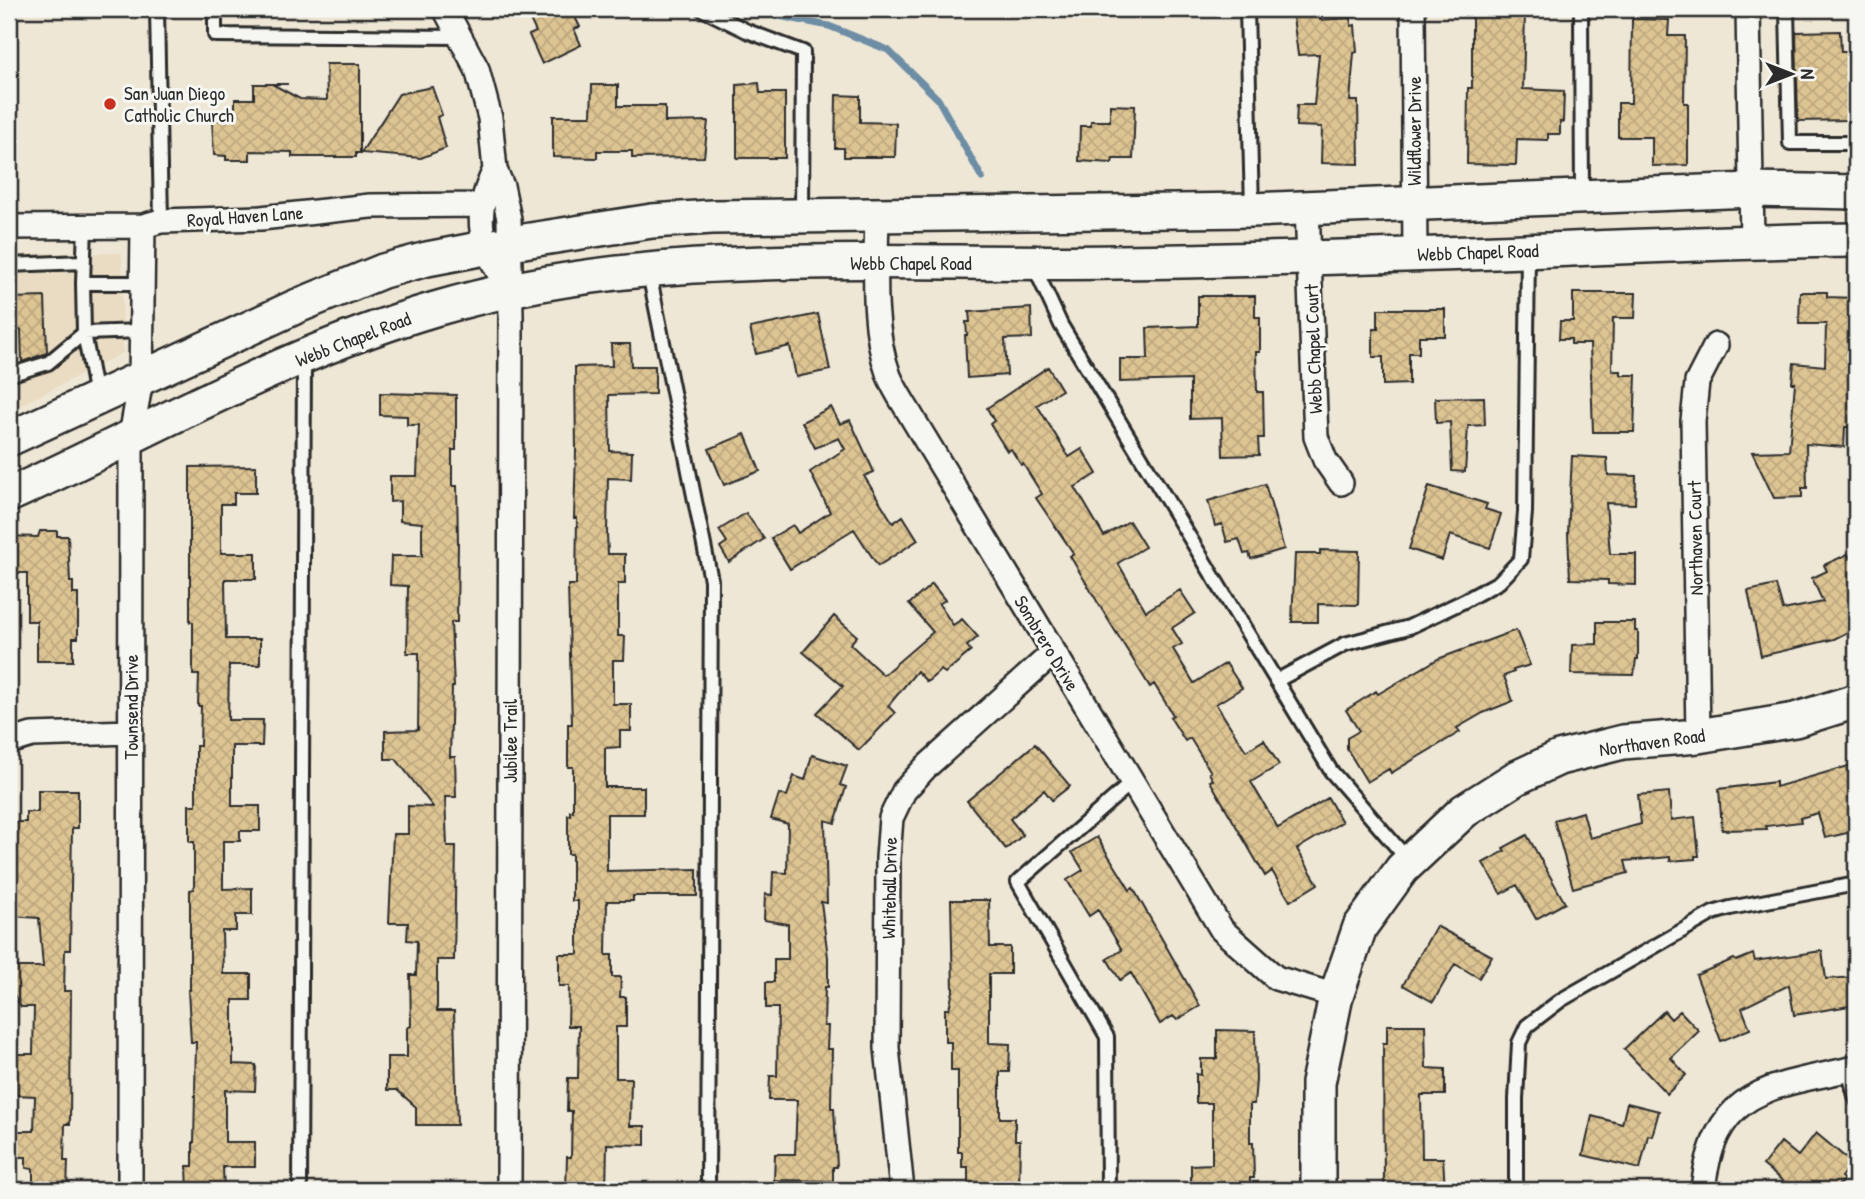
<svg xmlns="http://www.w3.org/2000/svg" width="1865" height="1199" font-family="'Patrick Hand',sans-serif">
<defs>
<pattern id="building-cross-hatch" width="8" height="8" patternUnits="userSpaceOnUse" patternTransform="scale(1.75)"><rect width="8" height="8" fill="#ddc493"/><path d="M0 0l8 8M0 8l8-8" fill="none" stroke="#bea97f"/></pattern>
</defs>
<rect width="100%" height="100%" fill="#eee7d6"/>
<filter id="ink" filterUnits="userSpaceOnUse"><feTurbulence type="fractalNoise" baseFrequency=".0143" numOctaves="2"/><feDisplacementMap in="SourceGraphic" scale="14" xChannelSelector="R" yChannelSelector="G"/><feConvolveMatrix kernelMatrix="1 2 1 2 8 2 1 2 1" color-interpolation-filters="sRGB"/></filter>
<g filter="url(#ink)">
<path fill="#e9dcc2" d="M122 253 123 353 9 411V254Z"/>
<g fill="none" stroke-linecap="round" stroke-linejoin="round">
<path stroke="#6d8da5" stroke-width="7" d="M758 9 774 15 829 26 888 50 938 99 982 178"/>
</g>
<path fill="url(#building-cross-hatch)" stroke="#2b2b2b" stroke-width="2" d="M525 9H571L580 27 574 29 581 45 542 64 529 35 536 32Z
M1525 14 1523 89 1564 91 1563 122H1560V134H1548V140L1517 139 1516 165 1467 164 1468 88H1472V15Z
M1320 15V20L1351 18V26L1355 25 1357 52 1354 53 1350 101H1358L1359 164 1321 163 1322 127 1296 126 1297 105H1314L1319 54 1298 55 1293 17Z
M1632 19 1669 20 1668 36H1685L1684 103H1688V165L1652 166V137H1618V103H1631Z
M1840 31 1841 52H1848L1850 120 1798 121 1796 32Z
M326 64H360V153H356V157H292V152L250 151V160H226V156L214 155 212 120 235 119V99H254V84H288H272L300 99 327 100Z
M759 83 760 93H785V158H737V85Z
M592 85H618V106H665V122L708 121 704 157 632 158V151H597V158L553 157V116H591Z
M432 87 442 115 437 117 446 148 421 158 361 153 399 94Z
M836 95 860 96V122L896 123 895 157H844V148H835Z
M1110 105 1135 106 1133 159H1113L1112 163 1079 161 1080 126H1091V121H1110Z
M1800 292H1827V297L1856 298V400L1852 427H1845L1844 447 1806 444 1807 488H1802V497L1774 498 1752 452 1789 451 1795 383H1792L1794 363 1825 366 1826 324H1799Z
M1573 293H1636L1635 318H1613L1612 371H1621V375H1636L1634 432H1593L1590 344H1571V339H1559L1560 321H1573Z
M1198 296H1255V317H1260V352H1256L1257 392H1263L1264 438H1258L1259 455 1223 456 1222 418 1190 419V380L1120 382V359H1148L1147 328 1198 326Z
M45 297 47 353 22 362 21 330H9V298Z
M1031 308 1032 338 1005 339 1007 375 967 378 965 335H967L966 322H970L969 312Z
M1378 309H1445V336H1419V353H1409V384L1383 385V357H1373V329H1378Z
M818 314 830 370 796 377 790 346 756 354 750 328Z
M611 344H630L631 366H655V394L609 395 610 451 632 452 631 479 608 478 607 534 608 554H625V584H618V636H625L624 660H613V704H631V731H620V747L605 748V787H644V814H607V871L697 869V896H633V901H607L606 955H612V977H621L620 997H626V1027H616V1078H631L630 1126H645V1145L607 1144 606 1190H566L567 1157H571L572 1111H567L568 1078H578L579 1026H568L569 986H559V954H578V901H572V854H568V815H570V811H573V767H568V724H572L568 585H576L577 518H574L576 451 575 367 612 366Z
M1048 367 1062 390 1037 405 1069 457 1082 449 1097 474 1075 487 1104 536 1129 521 1145 547 1118 563 1146 611 1180 590 1195 613 1172 628 1182 644 1173 649 1194 683 1226 663 1242 688 1216 704 1246 751 1264 740 1279 765 1251 782 1278 828 1328 798 1342 822 1297 849 1318 884 1290 901 1272 871 1265 876 1210 781 1213 780 1209 773 1211 772 1190 738 1185 741 1170 717 1173 715 1154 684 1150 687 1104 613 1070 556 1074 554 1036 498 1042 494 1023 464 1021 465 1011 449 1007 451 990 424 994 421 987 408Z
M380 393 456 395V450H452V486H457L458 542 457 622H451L454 687H452L450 757H455L456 797H445L447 846H456L454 960H437V1011H454L457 1125H416V1107L397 1090H387V1057H407V1028L411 1026 410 975H416L417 941 407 940 408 923H389L393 834H408V806L433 807 396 759H385V731L418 730 419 653H407L408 586 390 585 391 556H422V523L400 521V501L390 502V476H417L419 425H407V416L380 415Z
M1484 397 1485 425 1468 426 1465 472 1452 471 1450 422 1436 423 1435 398Z
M831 407 840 424 850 420 874 472 864 476 893 523 903 516 918 540 878 566 854 529 790 569 771 538 793 525 798 533 830 512 810 472 845 449 839 438 815 448 802 422Z
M745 434 760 471 724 485 709 449Z
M1572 456 1607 458 1608 475 1636 476 1635 504 1606 503 1610 554H1636V585L1608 584V580L1570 579 1568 534Z
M256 466V493H234V504H221V553H256V579H225L226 639H260V665H229L228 720H263L262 746H232V806H260V831H240V841H223V889L252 888V915H236V931H222L223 974H251V1000H233V1064L256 1065 255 1091 225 1090V1142H255V1167H223L224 1190H188L187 1166H193V1143H194L196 1042H191L188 990H190V890L194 889V842H189V805H196V746H200L201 706H198L199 675H193V622H190V467Z
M1265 484 1284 549 1251 559 1249 553 1244 554 1239 539 1227 542 1222 524 1215 526 1208 501Z
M1429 486 1487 504 1485 509 1501 514 1490 548 1450 535 1442 560 1409 549Z
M746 513 764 539 729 562 720 547 727 542 719 530Z
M40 531H57V536H68L70 582H73V594H78V638H73V661H37V621H27V573H9V536L38 537Z
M1320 550 1359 551 1358 605 1318 604V622H1292L1295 554H1320Z
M1848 554 1850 558 1856 555V628L1834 639 1761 656 1748 591 1776 585 1783 610 1823 602 1812 578 1827 571 1824 565Z
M932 584 945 600 939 604 953 625 962 619 978 637 967 646 971 651 945 673 941 670 927 682 917 671 888 706 895 713 859 750 817 713 843 686 803 652 834 616 857 636 850 644 883 675 933 632 909 604Z
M1597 622H1635V631H1638V659H1636L1634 675 1571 674 1572 645 1597 644Z
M1516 630 1530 665 1513 670 1514 672 1504 676 1513 701 1483 713 1457 728 1460 732 1391 773 1389 769 1367 782 1347 749V738L1359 731 1346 710 1376 691 1378 694 1438 659Z
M1035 744 1070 786 1052 800 1044 790 1010 819 1023 835 1006 849 967 801Z
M812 755 847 766 840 785 846 787 835 823 825 820 827 903 821 902 828 957V987H825L824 1026H828L827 1049H832L831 1108H834L837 1167H833V1181L774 1180 775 1154H795L797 1100H769L770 1076H777L778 1008H766V982H774V959H788V924L764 920 765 894 772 895 773 872 787 873 788 824 771 819 779 794 787 796 794 776 805 780Z
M1852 765 1856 781V831L1825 838 1818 813 1800 818 1801 822 1766 826 1767 829 1722 830 1719 789 1776 782V787Z
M38 790H78V828H72L70 950H65L64 991H71L70 1124H65L64 1161H68L67 1190H33V1169L26 1168V1157H9V1131H34L35 1096 16 1095V1079H9V1054H33L34 1007H21L13 993H9V967H43L39 918 12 916 9 822H26V812H38Z
M1669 792 1671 820 1695 817 1699 856H1695V859L1670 861V857L1625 861 1628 873 1573 888 1554 820 1583 812 1590 838 1641 824 1638 795Z
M1527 835 1565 903 1536 919 1517 885 1501 894 1483 863 1505 851 1503 848Z
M1097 837 1130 890 1133 888 1200 1006 1177 1020 1173 1016 1160 1024 1131 973 1120 980 1107 959 1122 950 1098 910 1089 916 1067 880 1083 870 1072 852Z
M951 900H989L990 947H1010V974H989V1043L1010 1044 1009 1072H1000V1118H1015V1140H1020L1019 1190H968V1167H962V1152H958V1071H951V1042H945V1009H949L953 991Z
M1436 926 1492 956 1479 978 1455 964 1433 1002 1403 985Z
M1822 951 1826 979 1856 977V1005L1794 1015 1789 985 1742 1008 1750 1029 1721 1041 1696 975 1734 959 1736 961 1753 954 1755 961Z
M1664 1011 1671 1019 1680 1011 1699 1031 1671 1058 1686 1075 1667 1094 1624 1049Z
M1387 1025H1425L1426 1068 1445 1069V1095H1421L1422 1158H1443L1445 1190H1421V1186H1384L1383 1043H1387Z
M1217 1030 1255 1031 1256 1080 1254 1104H1250V1143H1253L1254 1178H1250V1190H1191V1165L1212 1164V1103H1196V1074L1201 1075V1059H1217Z
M1627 1103 1659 1111 1652 1136 1648 1135 1640 1169 1583 1155 1592 1116 1622 1124Z
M1816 1133 1852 1163 1841 1177 1844 1179 1835 1190H1794L1763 1165 1781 1142 1798 1156Z"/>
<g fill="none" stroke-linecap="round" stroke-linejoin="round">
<g stroke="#2b2b2b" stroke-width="18">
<path id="lane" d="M157 9 161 221
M215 9V35L460 37
M702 9 747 31 803 52 802 214
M1247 9 1252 209
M1581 9 1582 195
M1787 9 1790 143H1856
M85 226 83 283 84 333 142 331
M1033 264 1061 325 1331 771 1408 860
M9 265 83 262
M649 273 711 580 708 1190
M83 283H142
M9 375 48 363 84 333 96 396
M1276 681 1345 644 1409 627 1464 601 1499 582 1521 559 1525 512 1528 252
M1848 1070 1856 1099
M300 1190 304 361
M1108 1190 1107 1037 1018 882 1131 783
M1516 1190V1099L1519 1043 1527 1026 1561 1000 1713 913 1730 908 1856 884"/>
</g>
<g stroke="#2b2b2b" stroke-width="28">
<path id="street" d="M445 9 477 69 490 118 495 170 502 186 509 219 511 315 509 1190
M1413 9 1415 254
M1748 9 1752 241
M495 170C469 222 483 245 509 291
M1307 208 1316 437 1325 460 1341 483
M877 217C876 268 871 327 889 376 895 391 905 405 913 419L1222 930 1276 978 1336 996
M9 227 143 226 161 221 261 218 370 206 482 205
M1698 736 1693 421 1697 382 1716 345
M9 742 32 735 131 732
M130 1190 131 436 141 380 143 226
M902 1190 887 1048 888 858 891 818 904 791 926 767 1053 653
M1703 1190C1714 1087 1771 1087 1856 1068"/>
</g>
<g stroke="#2b2b2b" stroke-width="38">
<path id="secondary" d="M9 439 295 307 383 271 427 259 511 243 652 221 712 217 1252 210 1752 190 1856 192
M9 495C150 431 285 353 435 309 654 244 890 266 1115 262 1251 260 1388 256 1524 251 1635 246 1745 241 1856 240
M1318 1190V1083L1336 996 1360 927 1402 869 1464 811 1516 778 1559 758 1623 742 1698 736 1795 720 1856 701"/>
</g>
<use href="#lane" stroke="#f6f6f2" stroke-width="12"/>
<use href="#street" stroke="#f6f6f2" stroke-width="23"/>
<use href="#secondary" stroke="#f6f6f2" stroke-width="33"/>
</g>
</g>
<circle fill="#c8321e" stroke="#f6f6f2" stroke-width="2.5" cx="110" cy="104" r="7"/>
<g text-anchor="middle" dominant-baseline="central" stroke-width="6" stroke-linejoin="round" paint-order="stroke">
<g font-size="19" fill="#2b2b2b" stroke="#f6f6f2" text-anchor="start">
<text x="124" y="93">San Juan Diego<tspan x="124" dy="22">Catholic Church</tspan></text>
</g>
<g font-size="19" fill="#2b2b2b" stroke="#f6f6f2">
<text transform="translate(1414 131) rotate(-90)">Wildflower Drive</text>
<text transform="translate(245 216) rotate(-4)">Royal Haven Lane</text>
<text transform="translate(1478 252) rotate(-2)">Webb Chapel Road</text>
<text x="911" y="263">Webb Chapel Road</text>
<text transform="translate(353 339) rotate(-21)">Webb Chapel Road</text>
<text transform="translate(1313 349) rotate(-92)">Webb Chapel Court</text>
<text transform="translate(1695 538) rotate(-91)">Northaven Court</text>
<text transform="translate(1047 643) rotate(59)">Sombrero Drive</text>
<text transform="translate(131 707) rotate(-90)">Townsend Drive</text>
<text transform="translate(510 741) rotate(-90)">Jubilee Trail</text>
<text transform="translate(1652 742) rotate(-8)">Northaven Road</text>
<text transform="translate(889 888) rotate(-89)">Whitehall Drive</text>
</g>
</g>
<rect width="1865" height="1199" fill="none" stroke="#f6f6f2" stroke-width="35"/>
<rect x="18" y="18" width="1830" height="1164" fill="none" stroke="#2b2b2b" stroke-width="2.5" filter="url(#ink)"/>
<g transform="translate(1791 74) rotate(90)" stroke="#f6f6f2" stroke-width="5" paint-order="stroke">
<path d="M0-5L12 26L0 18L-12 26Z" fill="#2b2b2b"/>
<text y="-10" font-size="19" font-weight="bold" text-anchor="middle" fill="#2b2b2b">N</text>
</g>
</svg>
